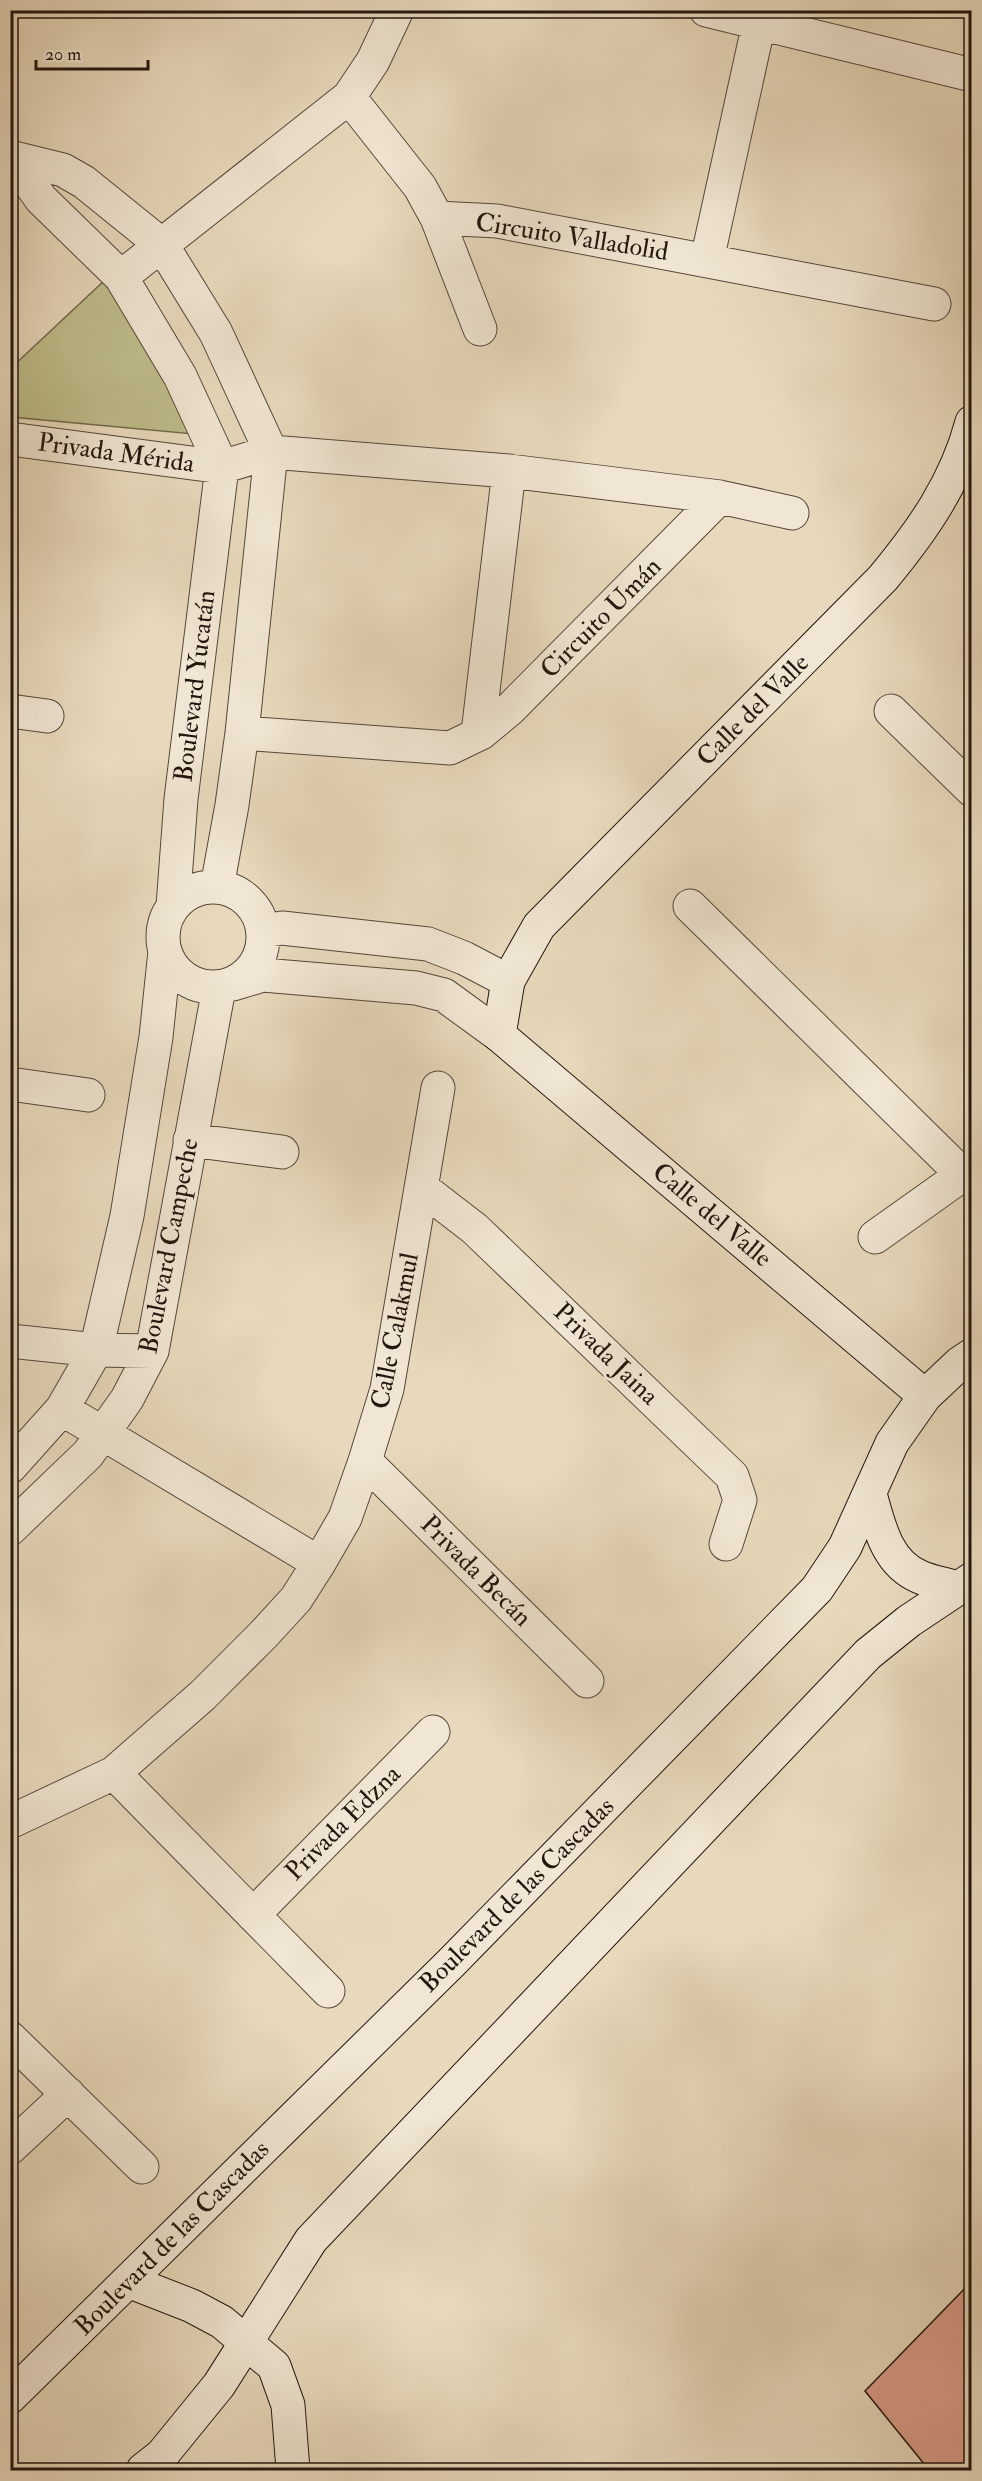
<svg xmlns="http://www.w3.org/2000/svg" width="982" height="2481" font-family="'IM FELL Double Pica',serif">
<rect width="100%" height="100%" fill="#e8d9bc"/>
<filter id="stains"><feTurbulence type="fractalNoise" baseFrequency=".00333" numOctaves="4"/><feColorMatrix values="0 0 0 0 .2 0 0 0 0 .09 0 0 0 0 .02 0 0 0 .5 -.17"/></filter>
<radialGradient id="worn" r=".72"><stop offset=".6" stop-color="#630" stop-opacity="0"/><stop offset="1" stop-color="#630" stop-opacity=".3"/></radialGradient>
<path fill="#bebd8b" stroke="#706a4d" stroke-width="1.5" d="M122 264 204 435 11 417V368Z"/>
<path fill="#da9d8a" stroke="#22160f" stroke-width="1.5" d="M972 2281V2470H929L865 2391Z"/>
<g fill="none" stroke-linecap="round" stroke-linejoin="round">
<g stroke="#54473a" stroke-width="35">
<path id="street" d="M706 10 972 75
M349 97 420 187 437 218 480 329
M10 157 63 170 84 182 162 245 216 333 271 452 242 733 232 805 217 887
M12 158 41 199 121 277 180 376 222 467 181 799 173 906
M437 218 497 221 934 304
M707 260 759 23
M121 277 349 97 373 61 397 10
M10 439 222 467 271 452 509 471 478 733
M509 471 720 497 792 513
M10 711 47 716
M891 711 972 790
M242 733 450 748 481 733 510 709 720 497
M163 937a50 50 0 1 1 100 0a50 50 0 1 1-100 0Z
M690 906 964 1176
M264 931 282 928 428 944 464 958 508 981
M233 984 263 975 416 988 444 995 499 1035
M10 1084 88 1095
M190 1140 282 1152
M422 1188 475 1229 732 1476 740 1500 726 1544
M875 1237 972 1168
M10 1341 96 1350 152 1351
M62 1409 319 1563
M365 1461 587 1681
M10 1467 62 1409 96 1350 127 1216 156 1037 165 951
M10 1529 88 1454 127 1399 152 1351 219 988
M114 1773 328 1991
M10 1822 114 1773 203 1695 263 1635 296 1599 319 1563 345 1518 365 1461 387 1389 438 1088
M253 1915 433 1732
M10 2038 142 2167
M10 2148 68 2094"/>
</g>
<g stroke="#22160f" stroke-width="35">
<path id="secondary" d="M925 1396 499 1035 508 981 539 926 883 578C922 531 956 483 972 422
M870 1494C879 1525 886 1563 920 1577 931 1582 945 1584 957 1588
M128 2281 192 2306 222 2322 274 2366 288 2405 293 2470
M10 2397 451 1963 817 1589 845 1547 892 1443 925 1396 960 1363 972 1355
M143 2470 162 2455 219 2385 311 2240 868 1654 909 1621 972 1579"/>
</g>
<use href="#street" stroke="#f0e6d3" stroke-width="33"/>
<use href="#secondary" stroke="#f0e6d3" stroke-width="33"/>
</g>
<g text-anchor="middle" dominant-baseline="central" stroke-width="6" stroke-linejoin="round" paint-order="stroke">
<g font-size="26" fill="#22160f" stroke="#f0e6d3">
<text transform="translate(572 237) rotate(9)">Circuito Valladolid</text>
<text transform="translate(116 453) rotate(8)">Privada Mérida</text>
<text transform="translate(601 618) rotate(-45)">Circuito Umán</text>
<text transform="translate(195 686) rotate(-83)">Boulevard Yucatán</text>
<text transform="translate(753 710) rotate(-45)">Calle del Valle</text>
<text transform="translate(712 1215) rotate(40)">Calle del Valle</text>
<text transform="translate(169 1246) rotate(-79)">Boulevard Campeche</text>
<text transform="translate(395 1331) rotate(-79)">Calle Calakmul</text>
<text transform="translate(606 1354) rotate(44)">Privada Jaina</text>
<text transform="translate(476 1571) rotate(45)">Privada Becán</text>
<text transform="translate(343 1823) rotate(-45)">Privada Edzna</text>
<text transform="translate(517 1895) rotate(-45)">Boulevard de las Cascadas</text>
<text transform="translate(172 2238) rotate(-45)">Boulevard de las Cascadas</text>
</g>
</g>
<rect width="982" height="2481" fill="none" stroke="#e8d9bc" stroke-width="36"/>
<rect x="12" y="12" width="958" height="2457" fill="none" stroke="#22160f" stroke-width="3"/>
<rect x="18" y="18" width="946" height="2445" fill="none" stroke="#22160f" stroke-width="1.5"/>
<path d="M36 60v9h112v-9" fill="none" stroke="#22160f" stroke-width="3"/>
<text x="45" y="60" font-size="18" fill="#22160f" stroke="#f0e6d3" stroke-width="4.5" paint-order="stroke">20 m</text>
<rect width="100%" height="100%" filter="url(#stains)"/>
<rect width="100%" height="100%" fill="url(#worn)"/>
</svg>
